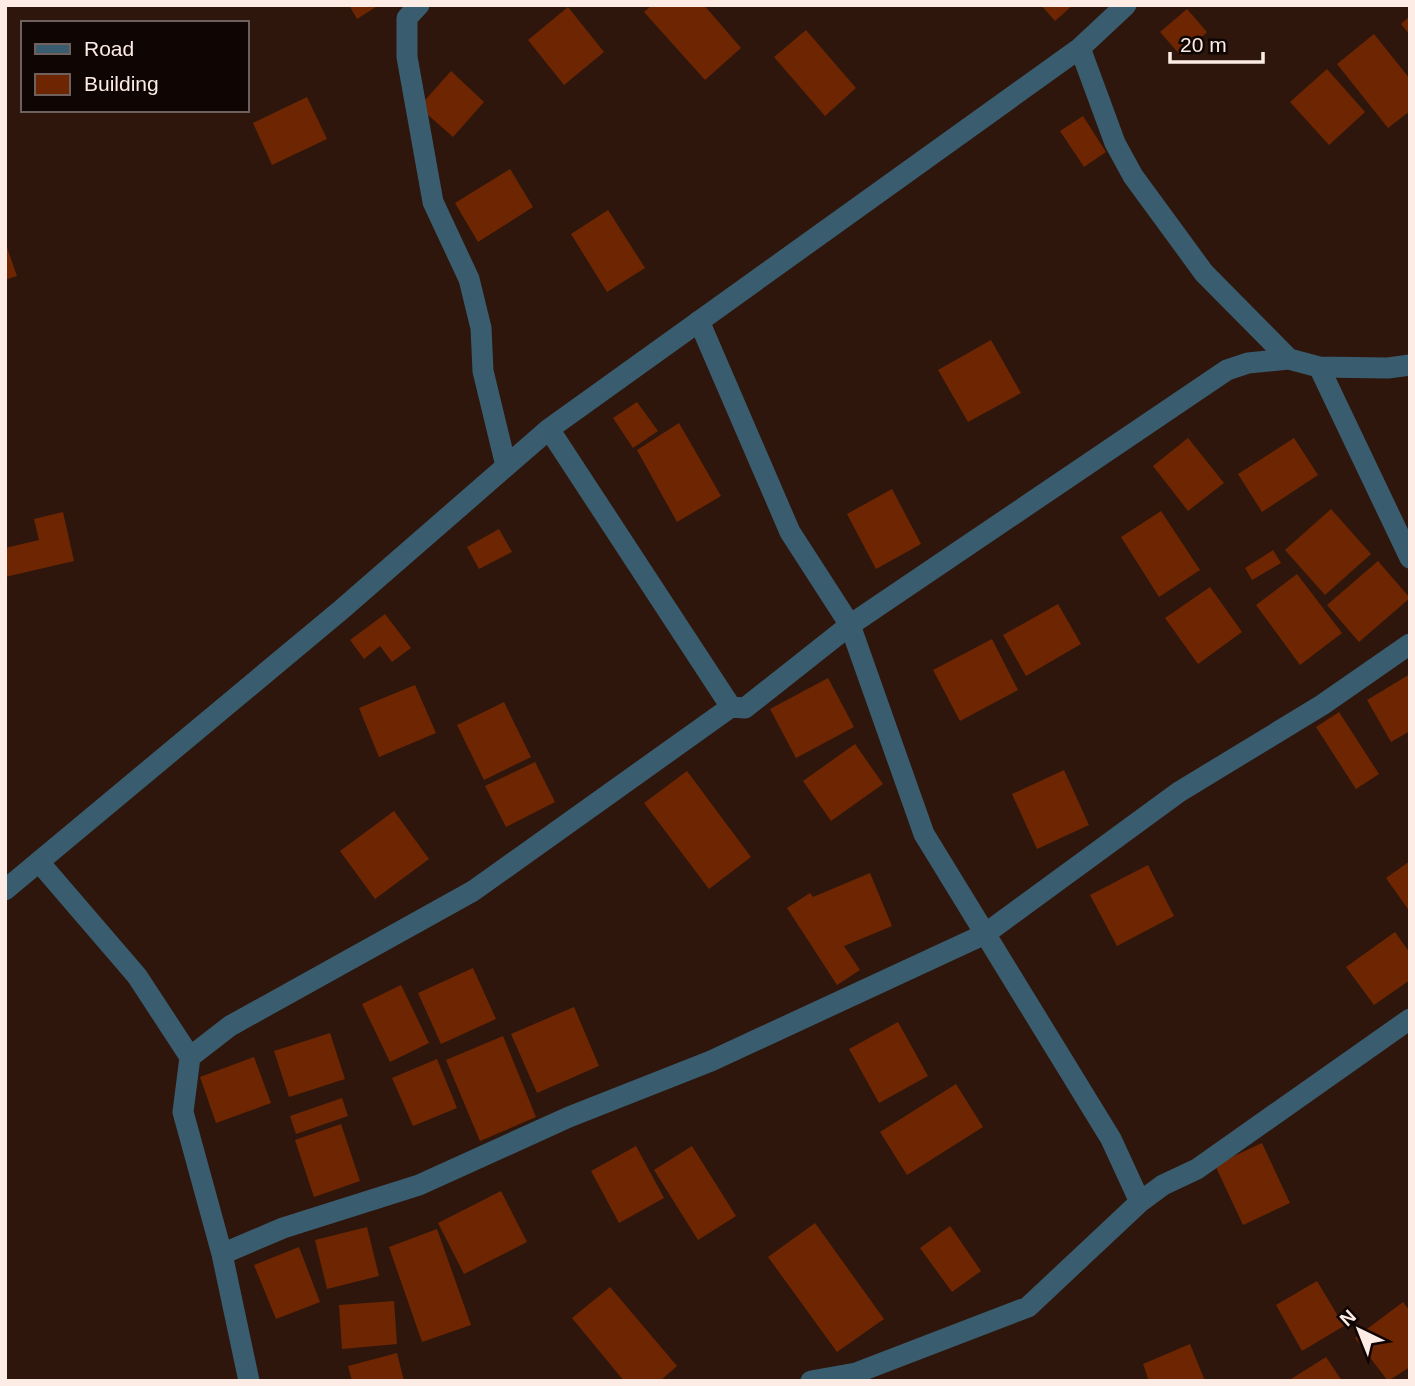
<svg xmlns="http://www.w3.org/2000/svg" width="1415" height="1386" font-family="Helvetica,sans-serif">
<rect width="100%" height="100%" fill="#2e160d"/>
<path fill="#6d2601" d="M349 5H379L357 19Z
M652 5H704L741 48 705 80 644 12Z
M1041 5H1073L1055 21Z
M568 7 604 52 564 85 528 40Z
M1187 9 1207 32 1181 56 1160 32Z
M1410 16V35L1401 24Z
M806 30 856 88 825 116 774 57Z
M1374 34 1410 79V111L1388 128 1337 64Z
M1327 69 1365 112 1329 145 1290 102Z
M451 71 484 102 453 137 419 107Z
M307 97 327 139 272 165 253 123Z
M1083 116 1106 152 1084 167 1060 131Z
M510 169 533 207 478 242 455 203Z
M608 210 645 268 607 292 571 234Z
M5 242 17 276 5 280Z
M991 340 1021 393 968 422 938 370Z
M637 402 658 431 633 448 613 418Z
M679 423 721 496 677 522 637 450Z
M1188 438 1224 483 1188 511 1153 466Z
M1294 438 1318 475 1262 512 1238 474Z
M892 489 921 544 876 569 847 514Z
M1331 509 1371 554 1325 595 1285 550Z
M1161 511 1200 570 1159 597 1121 537Z
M63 512 74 561 5 577V548L39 540 34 519Z
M499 529 512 552 479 569 467 547Z
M1273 550 1281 563 1252 580 1245 568Z
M1378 561 1410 598 1359 642 1327 605Z
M1297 574 1342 633 1300 665 1256 605Z
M1210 587 1242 632 1198 664 1165 618Z
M1058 604 1081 644 1026 676 1003 635Z
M385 614 411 648 392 662 380 646 364 659 350 640Z
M992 639 1018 690 960 721 933 670Z
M1410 674V731L1391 742 1367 700Z
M828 678 854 727 796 758 770 709Z
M415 685 436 733 379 757 359 708Z
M504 702 531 757 484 780 457 725Z
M1339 712 1379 774 1356 789 1316 727Z
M855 744 883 784 831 821 803 781Z
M535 762 555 802 506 827 485 786Z
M1064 770 1089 825 1037 849 1012 794Z
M687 771 751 857 709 889 644 803Z
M394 811 429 859 375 899 340 851Z
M1410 861V912L1386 878Z
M1148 865 1174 916 1117 946 1090 895Z
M870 873 892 926 844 946 860 970 837 985 787 908 810 893 813 897Z
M1395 932 1410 953V980L1374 1005 1346 967Z
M473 968 496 1019 441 1044 418 993Z
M401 985 429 1043 390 1062 362 1004Z
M574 1007 599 1066 537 1093 511 1034Z
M898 1022 928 1076 879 1103 849 1049Z
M330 1033 345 1079 289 1097 274 1051Z
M503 1036 536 1117 480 1141 446 1060Z
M254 1057 271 1103 216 1123 200 1077Z
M437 1059 457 1108 413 1126 392 1078Z
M956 1084 983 1127 907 1175 880 1132Z
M342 1098 348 1116 296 1134 290 1116Z
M341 1124 360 1181 314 1197 295 1140Z
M1262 1143 1290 1203 1243 1225 1215 1165Z
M636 1146 664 1198 619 1223 591 1171Z
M692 1146 736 1216 698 1240 654 1170Z
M501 1191 527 1242 464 1274 438 1223Z
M815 1223 884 1319 837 1352 768 1257Z
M950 1226 981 1271 952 1292 920 1248Z
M367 1227 379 1276 327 1289 315 1240Z
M437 1229 471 1325 422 1342 389 1247Z
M299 1247 320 1302 276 1319 254 1265Z
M1317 1281 1344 1326 1302 1351 1276 1305Z
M610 1287 677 1366 660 1381H624L572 1318Z
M394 1301 397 1344 342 1349 339 1305Z
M1403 1302 1410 1311V1367L1388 1381 1355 1338Z
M1190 1344 1205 1381H1149L1143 1364Z
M397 1353 404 1381H352L348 1366Z
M1326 1357 1342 1381H1288Z"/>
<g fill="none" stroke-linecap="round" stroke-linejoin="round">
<path stroke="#395d6e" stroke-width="21" d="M419 5 407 18V57L433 202 469 279 481 328 483 371 506 466
M1080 48 1115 143 1133 176 1204 273 1289 359 1319 367 1410 558
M699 321 790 532 850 625 924 834 1111 1139 1140 1202
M1319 367 1388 368 1410 365
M549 429 731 707 745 708 850 625 1227 370 1248 363 1289 359
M39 862 137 976 190 1057 183 1112 222 1254 249 1381
M5 890 341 610 549 429 1080 48 1126 5
M190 1057 230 1026 473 891 731 707
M222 1254 283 1228 419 1185 569 1117 711 1061 985 934 1179 792 1322 705 1410 644
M811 1381 856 1373 1028 1307 1140 1202 1163 1185 1197 1169 1410 1019"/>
</g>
<rect width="1415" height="1386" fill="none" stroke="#fdece5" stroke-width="14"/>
<rect x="21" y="21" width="228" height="91" fill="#0f0503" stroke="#6e615d" stroke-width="2"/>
<rect x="35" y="44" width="35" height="10" fill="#395d6e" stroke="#6e615d" stroke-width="2"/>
<text x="84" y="56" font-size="21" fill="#fdece5">Road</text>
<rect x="35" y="74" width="35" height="21" fill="#6d2601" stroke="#6e615d" stroke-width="2"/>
<text x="84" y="91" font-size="21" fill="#fdece5">Building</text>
<g transform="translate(1359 1330) rotate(317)" stroke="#0f0503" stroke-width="5" paint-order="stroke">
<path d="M0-5L12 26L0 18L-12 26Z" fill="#fdece5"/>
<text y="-10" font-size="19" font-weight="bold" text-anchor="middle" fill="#fdece5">N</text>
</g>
<path d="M1170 52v10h93v-10" fill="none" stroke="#fdece5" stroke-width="3.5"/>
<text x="1180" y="52" font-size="21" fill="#fdece5" stroke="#0f0503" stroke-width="5" paint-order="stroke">20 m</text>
</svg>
